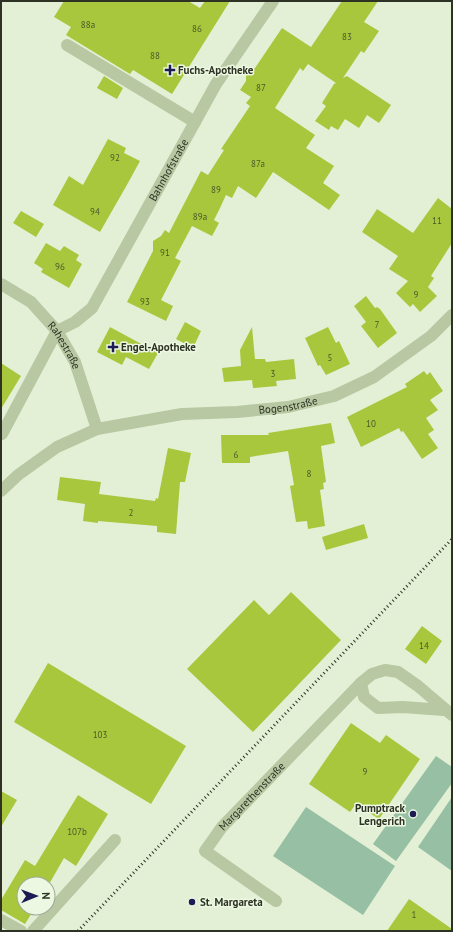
<svg xmlns="http://www.w3.org/2000/svg" width="453" height="932" font-family="'PT Sans',sans-serif">
<rect width="100%" height="100%" fill="#e3f0d6"/>
<path fill="#96bfa3" d="M436 756 452 767V783L396 861 373 844Z
M452 797V871L418 847Z
M306 807 395 866 363 915 273 856Z"/>
<path fill="#a8c73d" d="M64 1H188L200 8 205 1H230L172 94 133 70 130 74 66 35 71 27 54 17Z
M342 1H378L364 22 379 31 364 53 361 51 343 78 347 76 391 105 379 123 367 115 359 128 345 119 338 130 331 126 329 130 315 121 326 106 322 103 334 84 336 83 308 64 303 71 300 68 275 108 315 135 306 148 334 166 323 183 340 195 329 210 273 172 256 198 238 186 232 198 226 195 220 208 214 220 219 223 212 236 192 226 175 258 181 261 161 300 173 306 166 321 127 302 153 251V241L161 236 165 230 169 233 201 171 208 175 224 150 221 149 250 106 246 103 251 97 240 90 246 81V73L255 68 282 28 311 47Z
M104 76 123 88 117 99 97 88Z
M108 139 126 148 124 153 140 161 128 183 100 232 53 205 69 176 83 185Z
M438 198 452 209V243L431 276 434 278 428 287 437 296 420 312 413 304 410 307 396 293 408 281 389 269 398 256 362 232 377 209 413 233Z
M21 211 44 224 36 237 13 223Z
M46 243 60 251 64 246 79 255 76 260 82 264 69 288 41 272 43 269 34 263Z
M366 296 375 308 377 307 380 309 397 333 378 348 361 326 366 322 354 306Z
M185 322 201 331 193 348 176 339Z
M110 327 158 353 149 369 126 357 122 365 97 352Z
M252 327 255 359H265L266 362 294 359 296 379 276 381 277 386 253 388 252 380 224 382 222 368 241 366 240 350Z
M328 327 336 343 339 341 350 364 326 375 320 365 318 366 305 338Z
M1 363 21 376 1 409Z
M424 371 427 375 430 372 443 391 430 400 438 410 426 418 434 430 428 434 438 448 422 459 403 431 401 432 399 428 361 447 347 417 407 387 405 384Z
M331 423 335 443 321 446 326 482 323 483 324 489 320 490 325 526 308 529 307 521 296 522 290 486 294 485 288 451 250 457V463H222L221 435H269L268 433Z
M168 448 191 453 185 482H180L176 534 157 532V526L98 521V523L83 521 85 504 57 500 60 477 101 482 99 494 155 501 156 498 158 499Z
M364 524 368 538 326 550 322 537Z
M291 592 341 640 253 732 187 669 254 600 269 615Z
M422 626 442 641 426 664 405 649Z
M48 663 186 746 151 804 14 722Z
M351 723 380 743 386 735 420 759 379 819 356 804 350 812 309 784Z
M1 791 17 800 1 827Z
M78 795 108 814 76 866 64 858 48 886V884H24V908H35L25 924 1 910V900L25 860 35 866Z
M409 899 452 929V931H387Z"/>
<g fill="none" stroke-linecap="round" stroke-linejoin="round">
<g stroke="#b7c8a2" stroke-width="12">
<path d="M67 45 195 122"/>
<path id="s1" d="M1 284 31 302 57 331 75 362 97 429"/>
<path id="s2" d="M57 331 75 322 92 308 216 84 273 1"/>
<path d="M2 434 57 331"/>
<path id="s3" d="M1 491 18 475 57 447 97 429 182 414 237 412 288 407 334 396 374 377 431 336 452 315"/>
<path d="M444 710 403 707 378 708 364 697 361 683 372 674 385 670 398 672 418 686 452 715"/>
<path id="s4" d="M276 901 205 851 222 827 361 683"/>
<path d="M1 920 21 931"/>
<path d="M33 931 115 840"/>
</g>
<path stroke="#2e3224" stroke-width="3" stroke-dasharray="1 3" stroke-linecap="butt" d="M78 931 452 539"/>
</g>
<g fill="#1d1a54" stroke="#ecf8e1" stroke-width="1.5">
<path d="M168 64h4v4h4v4h-4v4h-4v-4h-4v-4h4z"/>
<path d="M111 341h4v4h4v4h-4v4h-4v-4h-4v-4h4z"/>
<circle cx="413" cy="814" r="4"/>
<circle cx="192" cy="902" r="4"/>
</g>
<g text-anchor="middle" dominant-baseline="central" stroke-width="3" stroke-linejoin="round" paint-order="stroke">
<g font-size="9" fill="#4c572a">
<text x="88" y="24">88a</text>
<text x="197" y="28">86</text>
<text x="347" y="36">83</text>
<text x="155" y="55">88</text>
<text x="261" y="87">87</text>
<text x="115" y="157">92</text>
<text x="258" y="163">87a</text>
<text x="216" y="189">89</text>
<text x="95" y="211">94</text>
<text x="200" y="216">89a</text>
<text x="437" y="220">11</text>
<text x="165" y="252">91</text>
<text x="60" y="266">96</text>
<text x="416" y="294">9</text>
<text x="145" y="301">93</text>
<text x="377" y="324">7</text>
<text x="330" y="357">5</text>
<text x="273" y="373">3</text>
<text x="371" y="423">10</text>
<text x="236" y="454">6</text>
<text x="309" y="473">8</text>
<text x="131" y="512">2</text>
<text x="424" y="645">14</text>
<text x="100" y="734">103</text>
<text x="365" y="771">9</text>
<text x="77" y="831">107b</text>
<text x="414" y="914">1</text>
</g>
<g font-size="11" font-weight="bold" fill="#2e3224" stroke="#ecf8e1" text-anchor="start">
<text x="178" y="70">Fuchs-Apotheke</text>
<text x="121" y="347">Engel-Apotheke</text>
<text x="405" y="808" text-anchor="end">Pumptrack<tspan x="405" dy="13">Lengerich</tspan></text>
<text x="200" y="902">St. Margareta</text>
</g>
<g font-size="11" fill="#2e3224" stroke="#ecf8e1">
<text stroke="none"><textPath href="#s2" startOffset="200">Bahnhofstraße</textPath></text>
<text stroke="none"><textPath href="#s1" startOffset="90">Rahestraße</textPath></text>
<text stroke="none"><textPath href="#s3" startOffset="308">Bogenstraße</textPath></text>
<text stroke="none"><textPath href="#s4" startOffset="159">Margarethenstraße</textPath></text>
</g>
</g>
<rect width="453" height="932" fill="none" stroke="#2e3224" stroke-width="4"/>
<g transform="translate(36 896) rotate(89)"><circle r="19" fill="#ecf8e1" stroke="#a0a995"/>
<path d="M0-3L7 15L0 10L-7 15Z" fill="#1d1a54"/>
<text y="-6" font-size="11" font-weight="bold" text-anchor="middle" fill="#2e3224">N</text>
</g>
</svg>
